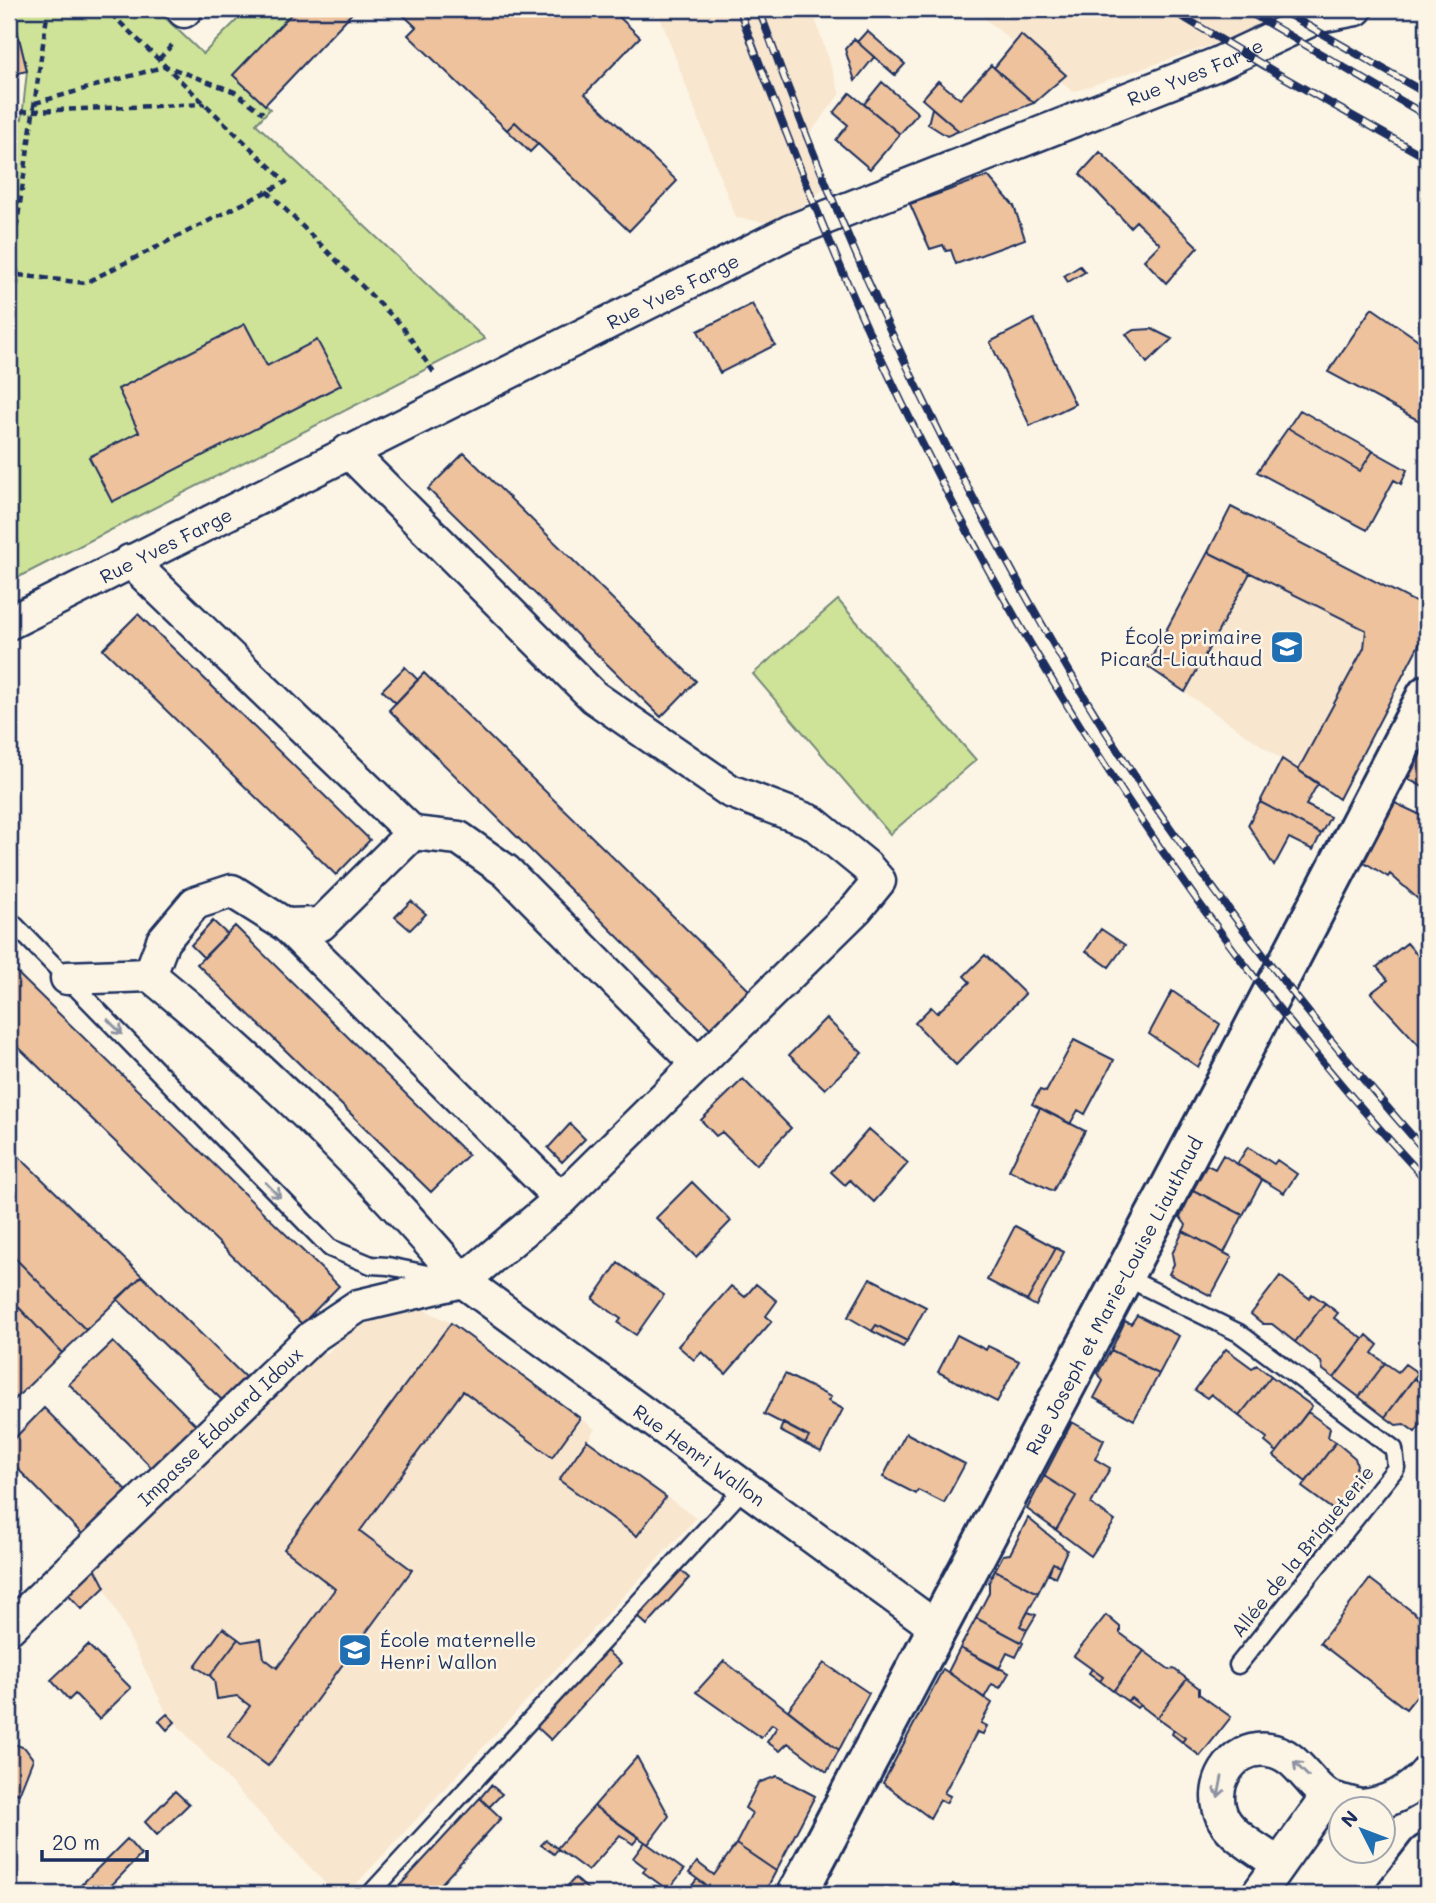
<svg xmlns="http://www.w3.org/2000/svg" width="1436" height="1903" font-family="Mali,sans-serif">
<rect width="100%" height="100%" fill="#fcf5e5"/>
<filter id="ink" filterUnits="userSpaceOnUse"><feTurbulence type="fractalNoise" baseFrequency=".0143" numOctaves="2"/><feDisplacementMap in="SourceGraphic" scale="14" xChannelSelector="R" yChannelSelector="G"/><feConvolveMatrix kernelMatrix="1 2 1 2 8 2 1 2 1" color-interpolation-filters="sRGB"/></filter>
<g filter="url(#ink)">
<path fill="#f8e6cf" d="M657 9H812L840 94 805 140 823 190 778 224 736 218Z
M973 9H1302L1285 20 1073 92Z
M1231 507 1427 608V629L1339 799 1147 666Z
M415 1305 451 1323 595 1429 588 1440 696 1518 347 1894H335L167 1714 94 1566 313 1353H328L347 1331 376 1308Z"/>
<path fill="#cee398" stroke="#74897b" stroke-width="2" d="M12 9H156L203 54 248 9H296L233 75 270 109 256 124 485 339 9 582V120L22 119 27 71Z
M838 600 976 760 890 834 753 674Z"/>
<path fill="#edc29d" stroke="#1b2f5e" stroke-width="2" d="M9 9H12L27 71 9 75Z
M296 9H356L265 105 233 75Z
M397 9H611L640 37 585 94 677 181 629 231 515 122 507 130 408 35 416 27Z
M867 31 905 64 895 75 857 42Z
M1021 35 1066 75 1034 103 994 68Z
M854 39 874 57 855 81 845 49Z
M991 65 1034 103 959 131 922 99 938 81 960 99Z
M882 82 918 113 900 134 864 104Z
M850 93 900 134 870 169 836 140 848 125 834 113Z
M932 108 959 131 947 136 928 124Z
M515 122 538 144 530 152 507 130Z
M1100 152 1198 247 1166 283 1144 260 1160 244 1136 221 1130 227 1080 174Z
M988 176 1014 206 1025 239 956 264 951 250 946 251 943 245 930 249 910 204Z
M1080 266 1085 272 1068 282 1064 276Z
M752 304 775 345 720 373 698 331Z
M1372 308 1427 346V425L1328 372Z
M1034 319 1075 404 1030 426 990 342Z
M245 324 267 366 317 340 341 385 112 502 89 457 139 432 118 389Z
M1152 329 1172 339 1147 363 1126 334 1135 330Z
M1300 410 1373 451 1360 471 1288 428Z
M1288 428 1360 471 1373 451 1407 470 1401 484 1394 480 1367 530 1257 472Z
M464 453 696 681 661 717 428 489Z
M1231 507 1427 608V629L1339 799 1298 770 1364 648 1366 630 1208 552Z
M1208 552 1250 573 1185 692 1147 666Z
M138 614 370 840 336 875 103 649Z
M405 667 418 680 396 703 382 690Z
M424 673 753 994 714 1032 389 710Z
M1427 742V789L1408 779Z
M1282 759 1318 783 1306 805 1330 817 1321 834 1260 802Z
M1260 802 1321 834 1313 850 1289 838 1274 866 1248 825Z
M1395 803 1427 818V907L1390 874 1388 877 1364 862Z
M411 901 426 914 410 930 395 917Z
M213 921 227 934 204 958 191 945Z
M235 926 468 1155 431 1192 197 964Z
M1101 929 1125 945 1109 967 1086 951Z
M1407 943 1427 966V1054L1371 993 1388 980 1377 967Z
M985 955 1025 994 956 1065 915 1023 931 1007 937 1013 970 982 964 976Z
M9 965 339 1286 302 1324 9 1038Z
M1172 991 1220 1024 1198 1067 1149 1034Z
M826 1018 862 1053 825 1089 789 1055Z
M1074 1040 1114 1060 1085 1114 1078 1110 1070 1124 1032 1104 1040 1090 1046 1092Z
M743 1079 791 1128 756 1165 722 1132 716 1136 701 1120Z
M1040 1108 1085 1131 1053 1191 1009 1170Z
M570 1124 585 1139 562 1162 548 1148Z
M869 1129 908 1163 874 1202 850 1180 845 1185 831 1172Z
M9 1147 142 1276 86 1330 9 1252Z
M1248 1147 1274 1164 1277 1160 1297 1174 1284 1193 1237 1164Z
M1223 1155 1262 1180 1243 1215 1193 1190 1207 1165 1215 1169Z
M692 1182 731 1221 696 1257 656 1218Z
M1193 1190 1243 1215 1224 1253 1183 1231 1186 1225 1180 1217Z
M1015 1226 1056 1248 1027 1301 987 1280Z
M1183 1231 1232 1257 1211 1296 1169 1274 1174 1264 1172 1254Z
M1056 1248 1064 1252 1036 1306 1027 1301Z
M9 1252 86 1330 62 1353 9 1297Z
M618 1263 664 1295 636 1335 618 1323 621 1319 593 1299Z
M142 1276 245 1377 222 1400 117 1299Z
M1280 1276 1309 1298 1312 1294 1325 1303 1295 1342 1272 1324H1263L1251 1314Z
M870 1278 926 1307 907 1341 876 1325 872 1331 848 1317Z
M756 1284 777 1301 766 1316 772 1321 726 1374 702 1352 694 1360 678 1346 731 1286 745 1297Z
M9 1297 62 1353 9 1405Z
M1325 1303 1338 1313 1334 1318 1363 1339 1334 1378 1323 1370 1321 1362 1295 1342Z
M1137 1315 1179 1336 1159 1374 1111 1350 1125 1321 1131 1324Z
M451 1323 580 1418 552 1457 463 1391 360 1531 412 1570 268 1766 228 1736 250 1706 237 1696 217 1699 214 1680 210 1676 238 1639 242 1642 261 1639 264 1658 277 1668 335 1589 284 1549Z
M876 1325 907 1341 903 1347 872 1331Z
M957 1335 986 1350 988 1346 1019 1361 997 1402 938 1372Z
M1367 1335 1378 1345 1372 1353 1385 1363 1359 1397 1334 1378Z
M113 1342 196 1425 152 1468 69 1384Z
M1226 1349 1252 1368 1257 1365 1271 1376 1239 1416 1211 1394 1207 1398 1195 1390Z
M1111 1350 1159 1374 1134 1420 1094 1398 1103 1381 1098 1373Z
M1385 1363 1398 1372 1405 1364 1418 1373 1385 1417 1359 1397Z
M785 1374 831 1397 828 1401 843 1409 821 1452 805 1444 809 1437 764 1414Z
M1271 1376 1312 1406 1277 1452 1265 1442 1267 1438 1239 1416Z
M1414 1378 1427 1388V1416L1415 1432 1404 1424 1396 1425 1385 1417Z
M44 1408 128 1492 83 1535 9 1460V1444Z
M1308 1412 1330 1428 1328 1437 1336 1442 1306 1482 1274 1456Z
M1072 1422 1104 1440 1095 1459 1110 1468 1091 1504 1115 1521 1091 1556 1056 1530 1076 1496 1044 1476Z
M783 1423 809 1437 805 1444 780 1431Z
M906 1433 965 1464 944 1503 918 1490 916 1494 883 1477Z
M587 1440 666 1497 637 1536 559 1480Z
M1336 1442 1355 1458 1357 1465 1356 1468 1365 1475 1336 1512 1302 1487Z
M1044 1476 1076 1496 1056 1530 1027 1509Z
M1028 1518 1067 1550 1060 1566 1053 1563 1038 1593 995 1570 1003 1555 1010 1554Z
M1053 1563 1060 1566 1055 1577 1049 1573Z
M94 1566 105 1587 82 1609 66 1592Z
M678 1568 689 1578 647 1625 636 1615Z
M995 1570 1038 1593 1020 1626 1027 1630 1021 1642 976 1618 989 1593V1582Z
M1370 1579 1427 1623V1683L1406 1709 1320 1643Z
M1028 1612 1036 1615 1027 1630 1020 1626Z
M1106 1615 1120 1627V1633L1144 1651 1113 1691 1100 1681 1103 1677 1074 1656Z
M976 1618 1023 1643 1016 1657 1007 1653 999 1669 960 1648Z
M223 1628 238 1639 210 1676 195 1666Z
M88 1645 131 1688 99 1719 75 1694 69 1700 51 1680Z
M960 1648 1009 1673 1000 1688 992 1684 984 1698 948 1672Z
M604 1649 621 1663 551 1740 536 1726Z
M1144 1651 1170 1670 1174 1669 1187 1679 1157 1718 1131 1698 1127 1701 1113 1691Z
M724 1661 839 1750 827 1772 788 1743 780 1751 767 1742 777 1727 772 1724 761 1738 696 1692Z
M824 1663 869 1693 839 1750 788 1710Z
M943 1669 992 1703 981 1723 987 1726 983 1734 977 1732 944 1793 950 1796 946 1803 940 1800 930 1818 883 1783Z
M1092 1669 1103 1677 1100 1681 1089 1673Z
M1187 1679 1199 1688V1694L1231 1717 1200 1756 1182 1742 1185 1738 1157 1718Z
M1131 1698 1140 1705 1137 1708 1127 1701Z
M167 1714 175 1722 167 1730 159 1721Z
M1174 1730 1185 1738 1182 1742 1172 1734Z
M9 1742 25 1748 33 1759 19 1794 9 1790Z
M637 1757 669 1816 648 1844 594 1806Z
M777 1776 815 1796 776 1871 736 1844 752 1813 745 1808 758 1783Z
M491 1785 502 1794 489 1807 480 1798Z
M175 1791 189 1804 157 1835 145 1822Z
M480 1798 501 1818 432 1894H392Z
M594 1806 639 1837 633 1844 620 1835 588 1871 557 1848Z
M127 1839 141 1855 103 1894H72Z
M546 1840 558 1849 554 1854 541 1845Z
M645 1842 684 1870 668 1890 643 1872 646 1868 633 1858Z
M736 1844 776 1871 764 1894H718L689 1873 697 1862 714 1875Z
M575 1878 593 1894H560Z
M697 1879 718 1894H686Z
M953 1884 961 1890 958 1894H946Z"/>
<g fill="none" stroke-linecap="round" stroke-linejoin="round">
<g stroke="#1b2f5e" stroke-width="21">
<path id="lane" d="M9 919 330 1248 371 1265 388 1266 447 1278
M1123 1276 1239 1333 1394 1449 1396 1468 1238 1665
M370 1894 745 1487"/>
</g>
<g stroke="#1b2f5e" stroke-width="37">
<g id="street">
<path d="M184 11 186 9"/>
<path d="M130 561 413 833 459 838 506 871 698 1064"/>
<path id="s1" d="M9 623 789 232 1217 64 1319 16 1356 9"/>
<path d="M286 925 561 1199"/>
<path d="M150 975 163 941 195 903 232 891 286 925 321 924 413 833"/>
<path d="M67 978 150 975C263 1067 368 1170 463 1281L561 1199 857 908 879 881 866 866 812 822 730 791 594 697 348 451"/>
<path id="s2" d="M9 1628 312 1337 358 1306 463 1281 937 1628"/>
<path d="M1278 1864C1261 1851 1235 1838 1224 1820 1206 1788 1231 1745 1268 1750 1296 1753 1306 1781 1326 1795 1330 1798 1336 1799 1341 1801 1348 1802 1356 1806 1362 1806 1386 1804 1412 1791 1427 1772"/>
<path d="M1258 1894 1327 1797"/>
</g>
</g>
<g stroke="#1b2f5e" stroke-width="44">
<g id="secondary">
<path id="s3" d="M797 1894 1227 1080 1427 695"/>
</g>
</g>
<g stroke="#1b2f5e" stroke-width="44">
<path id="highway" d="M1396 1894 1427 1854"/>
</g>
<path stroke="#1b2f5e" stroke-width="4.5" stroke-dasharray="7 5" stroke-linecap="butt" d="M159 59 175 42
M35 103 166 66 235 92 263 113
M9 112 205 104
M267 191 402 326 434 373
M18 275 85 283 286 182 106 9
M9 358 18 275 13 252 48 9"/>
<use href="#lane" stroke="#fcf5e5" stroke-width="16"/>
<use href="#street" stroke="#fcf5e5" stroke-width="32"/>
<use href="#secondary" stroke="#fcf5e5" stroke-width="38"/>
<use href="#highway" stroke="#fcf5e5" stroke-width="38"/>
<g stroke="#1b2f5e" stroke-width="8">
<path id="rail" d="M739 9C784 129 830 249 884 365 1023 661 1204 942 1427 1181
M759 9C820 181 894 349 980 511 1026 598 1074 684 1128 766 1218 902 1319 1031 1427 1153
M1170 9 1273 71 1427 158
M1244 9 1427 116
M1279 9 1427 94"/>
</g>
<use href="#rail" stroke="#fcf5e5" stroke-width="5" stroke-dasharray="16" stroke-linecap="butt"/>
</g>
<defs><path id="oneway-shaft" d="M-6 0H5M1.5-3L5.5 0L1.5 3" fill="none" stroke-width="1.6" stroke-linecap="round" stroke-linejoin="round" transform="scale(1.75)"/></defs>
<g stroke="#8c92a2">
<use href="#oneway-shaft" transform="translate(115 1027) rotate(46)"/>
<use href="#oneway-shaft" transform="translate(273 1190) rotate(46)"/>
<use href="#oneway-shaft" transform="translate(1301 1769) rotate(-135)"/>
<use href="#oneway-shaft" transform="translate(1220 1787) rotate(101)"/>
</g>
</g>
<defs>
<g id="school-square" transform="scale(1.75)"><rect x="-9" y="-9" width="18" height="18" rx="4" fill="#1f6fb2" stroke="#fcf5e5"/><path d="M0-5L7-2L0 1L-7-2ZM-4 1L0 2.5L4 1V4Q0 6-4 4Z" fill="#fff"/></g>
</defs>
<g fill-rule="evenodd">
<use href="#school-square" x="1287" y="647"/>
<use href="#school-square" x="355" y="1650"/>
</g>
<g text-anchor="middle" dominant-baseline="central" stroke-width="5" stroke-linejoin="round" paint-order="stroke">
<g font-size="19" fill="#1b2f5e" stroke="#fcf5e5">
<text stroke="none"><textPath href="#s1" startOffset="1309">Rue Yves Farge</textPath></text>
<text stroke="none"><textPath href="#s1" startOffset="742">Rue Yves Farge</textPath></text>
<text stroke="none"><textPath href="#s1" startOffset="175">Rue Yves Farge</textPath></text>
<text stroke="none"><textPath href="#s3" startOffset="677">Rue Joseph et Marie-Louise Liauthaud</textPath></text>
<text stroke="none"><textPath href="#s2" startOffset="292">Impasse Édouard Idoux</textPath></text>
<text stroke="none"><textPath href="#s2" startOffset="877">Rue Henri Wallon</textPath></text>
<text transform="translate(1302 1551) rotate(-51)">Allée de la Briqueterie</text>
</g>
<g font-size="19" fill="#1b2f5e" stroke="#fcf5e5" text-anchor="end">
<text x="1262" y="636">École primaire<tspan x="1262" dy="22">Picard-Liauthaud</tspan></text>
<text x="380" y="1639" text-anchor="start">École maternelle<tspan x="380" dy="22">Henri Wallon</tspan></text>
</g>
</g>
<rect width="1436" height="1903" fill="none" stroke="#fcf5e5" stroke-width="35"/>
<rect x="18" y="18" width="1401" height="1868" fill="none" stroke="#1b2f5e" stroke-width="2.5" filter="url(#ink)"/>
<g transform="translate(1362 1830) rotate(312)"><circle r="33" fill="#fcf5e5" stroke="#a2a6af" stroke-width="2"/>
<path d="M0-5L12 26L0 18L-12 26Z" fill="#1f6fb2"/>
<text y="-10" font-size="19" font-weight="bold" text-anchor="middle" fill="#1b2f5e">N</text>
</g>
<path d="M42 1850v10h105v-10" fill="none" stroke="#1b2f5e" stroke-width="3.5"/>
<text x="52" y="1850" font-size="21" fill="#1b2f5e" stroke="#fcf5e5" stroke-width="5" paint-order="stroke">20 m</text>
</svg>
